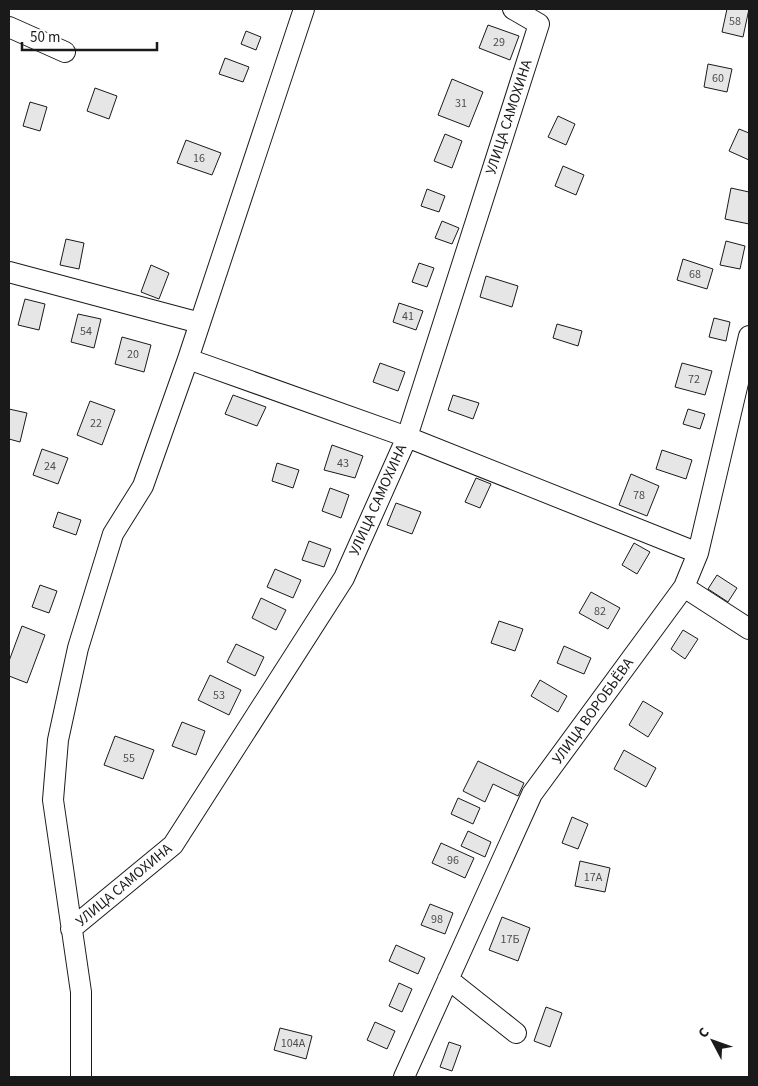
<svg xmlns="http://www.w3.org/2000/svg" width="758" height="1086" font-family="'Source Sans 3',sans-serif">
<rect width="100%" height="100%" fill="#fff"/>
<path fill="#e6e6e6" stroke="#1a1a1a" d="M727 9H749L743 37 722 32Z
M488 25 519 36 510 60 479 48Z
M246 31 261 37 256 50 241 44Z
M225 58 249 67 243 82 219 74Z
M708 64 732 69 727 92 704 87Z
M452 79 483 92 469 127 438 115Z
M95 88 117 96 109 119 87 111Z
M30 102 47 107 40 131 23 126Z
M558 116 575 124 566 145 548 137Z
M739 129 749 133V160L729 151Z
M445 134 462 141 452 168 434 161Z
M186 140 221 153 212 175 177 163Z
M563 166 584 175 576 195 555 186Z
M731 188 749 192V224L725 219Z
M427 189 445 196 439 212 421 206Z
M442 221 459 228 452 244 435 238Z
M66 239 84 243 79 269 60 265Z
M726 241 745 246 740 269 720 265Z
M683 259 713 269 707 289 677 280Z
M419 263 434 268 427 287 412 282Z
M151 265 169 273 159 299 141 292Z
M486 276 518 286 512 307 480 297Z
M25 299 45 304 39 330 18 325Z
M399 303 423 311 416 330 393 322Z
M78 314 101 319 94 348 71 342Z
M714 318 730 322 726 341 709 337Z
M557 324 582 331 578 346 553 338Z
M122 337 151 345 144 372 115 364Z
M380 363 405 372 398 391 373 382Z
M682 363 712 371 705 395 675 387Z
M233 395 266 407 257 426 225 414Z
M453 395 479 403 473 419 448 410Z
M90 401 115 410 102 445 77 435Z
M9 409 27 413 20 442 9 439Z
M688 409 705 414 700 429 683 424Z
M332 445 363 456 355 478 324 470Z
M42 449 68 458 58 484 33 475Z
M662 450 692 460 686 479 656 469Z
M277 463 299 470 293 488 272 481Z
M631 474 659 486 647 516 619 505Z
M476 478 491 484 480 508 465 502Z
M330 488 349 495 341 518 322 511Z
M396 503 421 512 412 534 387 525Z
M58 512 81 520 76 535 53 527Z
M309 541 331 549 324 567 302 560Z
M634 543 650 552 637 574 622 565Z
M275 569 301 580 293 598 267 587Z
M717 575 737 588 728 602 708 589Z
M40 585 57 591 49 613 32 607Z
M591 592 620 608 608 629 579 613Z
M261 598 286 610 276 630 252 618Z
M499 621 523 629 515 651 491 643Z
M22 626 45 635 27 683 9 676V661Z
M683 630 698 639 685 659 671 649Z
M236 644 264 657 255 676 227 662Z
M564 646 591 658 584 674 557 663Z
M210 675 241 690 229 715 198 700Z
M540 680 567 696 558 712 531 696Z
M643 701 663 713 648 737 629 725Z
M182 722 205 731 196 755 172 746Z
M115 736 154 750 143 779 104 765Z
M624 750 656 768 646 787 614 769Z
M478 761 524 783 518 796 493 784 485 802 463 791Z
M458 798 480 808 473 824 451 814Z
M572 817 588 824 578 849 562 843Z
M468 831 491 842 485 857 461 846Z
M441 843 474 858 465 878 432 863Z
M580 861 610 868 605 892 575 886Z
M430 904 453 913 445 934 421 925Z
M502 917 530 928 518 961 489 950Z
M396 945 425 958 418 974 389 961Z
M399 983 412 989 402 1012 389 1006Z
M546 1007 562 1013 550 1047 534 1041Z
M375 1022 395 1031 387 1049 367 1040Z
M280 1028 312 1036 306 1059 274 1050Z
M449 1042 461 1046 452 1071 440 1067Z"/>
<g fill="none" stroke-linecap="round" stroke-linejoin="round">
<g stroke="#1a1a1a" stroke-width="22">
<path id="minor" d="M9 27 65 52
M9 272 200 323
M188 359 407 437 698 553
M684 587 749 629
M71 929 173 845 344 578 407 437 539 24 513 9
M448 979 516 1033
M81 1077V992L53 800 58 740 78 648 113 534 143 486 188 359 304 9
M404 1077 532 794 684 587 698 553 749 336"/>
</g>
<use href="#minor" stroke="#fff" stroke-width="20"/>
</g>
<g text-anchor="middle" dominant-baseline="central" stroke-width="4" stroke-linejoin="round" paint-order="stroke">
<g font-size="12" fill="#4d4d4d">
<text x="735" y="21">58</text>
<text x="499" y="42">29</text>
<text x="718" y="78">60</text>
<text x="461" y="103">31</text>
<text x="199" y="158">16</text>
<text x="695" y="274">68</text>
<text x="408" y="316">41</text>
<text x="86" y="331">54</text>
<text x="133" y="354">20</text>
<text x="694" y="379">72</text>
<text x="96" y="423">22</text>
<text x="343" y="463">43</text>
<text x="50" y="466">24</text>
<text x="639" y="495">78</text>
<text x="600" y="611">82</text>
<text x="219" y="695">53</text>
<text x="129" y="758">55</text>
<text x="453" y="860">96</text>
<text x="593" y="877">17А</text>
<text x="437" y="919">98</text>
<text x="510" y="939">17Б</text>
<text x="293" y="1043">104А</text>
</g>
<g font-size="15" fill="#1a1a1a" stroke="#fff">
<text transform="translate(509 117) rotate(-72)">УЛИЦА САМОХИНА</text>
<text transform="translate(378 500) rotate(-66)">УЛИЦА САМОХИНА</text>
<text transform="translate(593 711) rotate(-54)">УЛИЦА ВОРОБЬЁВА</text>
<text transform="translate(124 885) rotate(-40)">УЛИЦА САМОХИНА</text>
</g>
</g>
<rect width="758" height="1086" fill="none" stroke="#1a1a1a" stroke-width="20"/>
<g transform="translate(713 1041) rotate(311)" stroke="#ffffff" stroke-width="4" paint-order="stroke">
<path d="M0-4L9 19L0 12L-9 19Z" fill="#1a1a1a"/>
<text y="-8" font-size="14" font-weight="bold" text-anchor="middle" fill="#1a1a1a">С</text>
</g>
<path d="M22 42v8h135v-8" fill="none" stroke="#1a1a1a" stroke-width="2.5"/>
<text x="30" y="42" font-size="15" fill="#1a1a1a" stroke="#ffffff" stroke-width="4" paint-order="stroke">50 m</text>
</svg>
